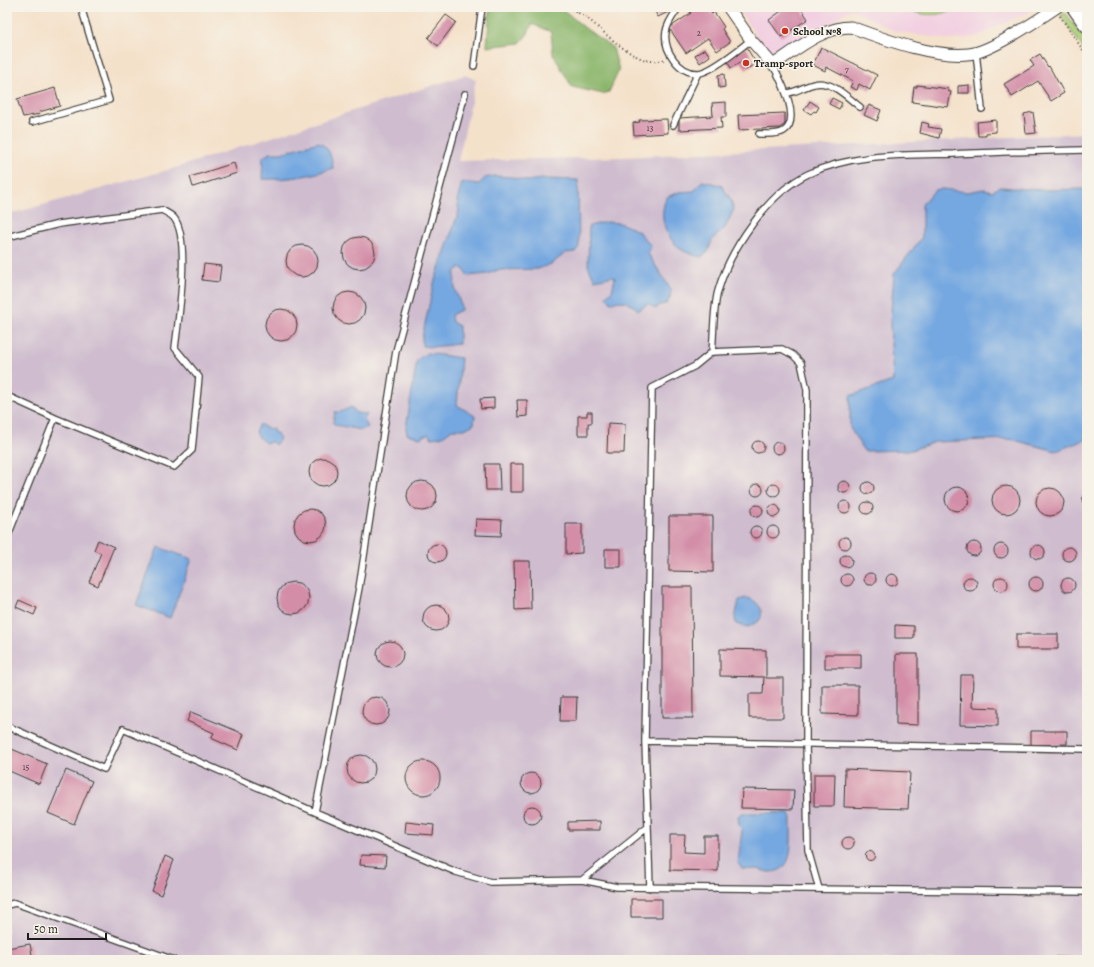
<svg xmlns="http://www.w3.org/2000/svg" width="1094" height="967" font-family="Alegreya,serif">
<rect width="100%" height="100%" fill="#f7f3e8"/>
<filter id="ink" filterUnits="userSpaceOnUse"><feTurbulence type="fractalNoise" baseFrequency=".025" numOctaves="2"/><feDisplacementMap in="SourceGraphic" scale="8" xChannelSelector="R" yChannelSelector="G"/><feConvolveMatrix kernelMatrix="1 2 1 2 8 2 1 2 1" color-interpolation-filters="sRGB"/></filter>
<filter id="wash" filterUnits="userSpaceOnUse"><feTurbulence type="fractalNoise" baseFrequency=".012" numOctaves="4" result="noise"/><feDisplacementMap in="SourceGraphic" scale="16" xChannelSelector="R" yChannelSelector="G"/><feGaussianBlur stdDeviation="0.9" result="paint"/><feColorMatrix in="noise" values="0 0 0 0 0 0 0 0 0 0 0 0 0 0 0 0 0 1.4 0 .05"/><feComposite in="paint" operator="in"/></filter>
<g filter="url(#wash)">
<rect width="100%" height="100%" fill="#f4e1ca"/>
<path fill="#f2cfe1" d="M737 7H1040L975 37 950 40 895 31 851 9 782 55H775L768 53Z"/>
<path fill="#cfbdcf" d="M465 75 476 80 458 161 623 157 1087 133V960H7V215L175 168Z"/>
<path fill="#afd47d" stroke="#66784c" d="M901 7H960C941 17 921 17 901 7Z
M1060 14H1066L1087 43V54Z"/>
<path fill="#8bb66c" stroke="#546944" d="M490 7H560L585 28 613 48 619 70 609 92 603 94 572 87 553 54 551 32 532 24 527 35 520 43 487 47Z"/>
<path fill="#74a7e0" stroke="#48627e" d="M318 142C329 147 332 156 333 168 312 176 285 180 262 179L263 157 270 153H281Z
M495 176 512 177 526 181 543 179 578 180 579 247 575 252 565 253 553 263 538 269 498 270 487 274 468 276 464 269 460 268 455 272C455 277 454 283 455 288 456 296 461 300 461 310L451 315 452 322 459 326V344L432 347 422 346V337L434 283 459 211 457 201 462 182 479 184 485 178Z
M702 181 721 185 730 198 734 209 725 228 712 240 708 252 701 257C694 255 683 252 678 247 664 234 658 214 667 197L679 192 694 191Z
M1000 187 1040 190 1087 189V439L1056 451 1010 439 935 442 912 450 864 451 850 428V396L893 381 890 324 894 274 922 237V204L935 190 943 189 967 192 984 189 992 191Z
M606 222 620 223 638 231 652 247 647 252 671 290 670 297 666 304 659 305 656 309 648 304 638 310C630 302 621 299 611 303L606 296 612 291 615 278 613 276 595 280 588 266 589 226Z
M427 353 461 358 457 405 475 416 474 424 465 429H452L443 436 432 438 428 434 420 438 407 434 406 428 417 360Z
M352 407 356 413 367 414 364 420 368 427 361 430 335 425 333 423 335 412H340Z
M260 424 266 428 273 429 274 433H277L280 439 275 445 272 442 266 443 259 438 256 432Z
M158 547 192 559 170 618 136 605Z
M746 598C757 599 766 611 759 621L748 627 736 624 735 618 739 600Z
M742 813H789L791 818C790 837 797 872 770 872 766 872 762 870 758 869 753 869 747 870 742 869L738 863 742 830 739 825 738 816Z"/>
<g id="blocks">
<path fill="#d38da7" d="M659 7H665L668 12 658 17 654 10Z
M693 7H707L712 14 714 12 724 27 722 29 730 42 717 51 708 38 686 53 669 28 691 13 689 10Z
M783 7H800L808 19 781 37 769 20 784 9Z
M446 15 456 22 438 46 428 38Z
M746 47 756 63 746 70 741 62 731 68 726 60Z
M821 47 877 75 870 90 859 84 857 90 850 87 853 81 826 67 825 71 813 65Z
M705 49 710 56 700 63 695 55Z
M1040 54 1048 67 1049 66 1064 93 1051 101 1038 81 1012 97 1004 84 1034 66 1030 60Z
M724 74 725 87 719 88 718 75Z
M917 85 949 89 948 91 951 92 948 107 912 102 914 87H917Z
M969 85V93H958V86Z
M55 88 60 106 39 112 40 114 23 117 17 99Z
M832 98 842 103 839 109 829 104Z
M810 101 819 107 816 112 814 111 811 114 804 110Z
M726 102V117H721L722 128 679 130V118L713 116 712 103Z
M869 105 881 110 877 121 864 115Z
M1033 112 1036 133 1026 134 1024 114Z
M785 113V124L780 128 739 130 738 115Z
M667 119 668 133 634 135 633 123 640 122 639 120Z
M996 120V132L986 133V136H978L977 122Z
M922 122 929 124 928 127 941 129 939 138 920 133Z
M234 163 237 173 193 187 190 177Z
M343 253a16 16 0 1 1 32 0a16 16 0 1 1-32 0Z
M286 261a16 16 0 1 1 32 0a16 16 0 1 1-32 0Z
M204 264 221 266 219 282 202 280Z
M333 308a16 16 0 1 1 32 0a16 16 0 1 1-32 0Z
M265 325a16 16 0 1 1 32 0a16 16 0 1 1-32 0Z
M494 398V408L481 409 480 399Z
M517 400H527V416L518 417Z
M587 412H592V423H588V435H578V416H587Z
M608 423 625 424 624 453H607Z
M752 447a6 6 0 1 1 12 0a6 6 0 1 1-12 0Z
M772 448a6 6 0 1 1 12 0a6 6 0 1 1-12 0Z
M309 472a14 14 0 1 1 28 0a14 14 0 1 1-28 0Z
M485 464H499L500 490H486Z
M510 464H523V492H510Z
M407 496a15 15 0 1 1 30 0a15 15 0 1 1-30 0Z
M838 487a6 6 0 1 1 12 0a6 6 0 1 1-12 0Z
M862 488a6 6 0 1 1 12 0a6 6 0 1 1-12 0Z
M768 490a6 6 0 1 1 12 0a6 6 0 1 1-12 0Z
M751 490a6 6 0 1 1 12 0a6 6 0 1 1-12 0Z
M992 500a14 14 0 1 1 28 0a14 14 0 1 1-28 0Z
M945 499a12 12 0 1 1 24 0a12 12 0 1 1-24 0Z
M1087 488V510L1082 500Z
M1036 502a14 14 0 1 1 28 0a14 14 0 1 1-28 0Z
M839 507a6 6 0 1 1 12 0a6 6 0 1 1-12 0Z
M861 508a6 6 0 1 1 12 0a6 6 0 1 1-12 0Z
M768 511a6 6 0 1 1 12 0a6 6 0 1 1-12 0Z
M751 511a6 6 0 1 1 12 0a6 6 0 1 1-12 0Z
M294 525a16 16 0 1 1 32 0a16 16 0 1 1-32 0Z
M669 516H713V572L669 571Z
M476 519 502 520 501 536 475 535Z
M566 524H582V553L566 554Z
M750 532a6 6 0 1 1 12 0a6 6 0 1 1-12 0Z
M767 532a6 6 0 1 1 12 0a6 6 0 1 1-12 0Z
M839 543a6 6 0 1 1 12 0a6 6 0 1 1-12 0Z
M98 540 114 547 98 586 89 582 101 553 94 550Z
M967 549a7 7 0 1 1 14 0a7 7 0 1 1-14 0Z
M994 551a7 7 0 1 1 14 0a7 7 0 1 1-14 0Z
M428 553a9 9 0 1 1 18 0a9 9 0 1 1-18 0Z
M1031 552a7 7 0 1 1 14 0a7 7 0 1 1-14 0Z
M1062 554a7 7 0 1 1 14 0a7 7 0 1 1-14 0Z
M605 549H621V567H605Z
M840 561a6 6 0 1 1 12 0a6 6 0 1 1-12 0Z
M514 561H530L531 609 515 610Z
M864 579a6 6 0 1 1 12 0a6 6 0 1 1-12 0Z
M886 580a6 6 0 1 1 12 0a6 6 0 1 1-12 0Z
M841 580a6 6 0 1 1 12 0a6 6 0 1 1-12 0Z
M994 584a7 7 0 1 1 14 0a7 7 0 1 1-14 0Z
M1029 584a7 7 0 1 1 14 0a7 7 0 1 1-14 0Z
M963 584a7 7 0 1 1 14 0a7 7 0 1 1-14 0Z
M1061 585a7 7 0 1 1 14 0a7 7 0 1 1-14 0Z
M277 598a16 16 0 1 1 32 0a16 16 0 1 1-32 0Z
M662 587H692L693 718H662Z
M19 600 37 608 34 615 16 607Z
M423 618a13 13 0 1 1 26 0a13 13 0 1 1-26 0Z
M895 625 914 626V638H895Z
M1016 634H1058V649H1016Z
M377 654a13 13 0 1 1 26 0a13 13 0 1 1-26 0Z
M720 649 766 650V678H783V718H749V694H763L764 677 720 676Z
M825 654H861V668H825Z
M896 654H918V725L896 724Z
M961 675H973L972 707 998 708V726L960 725Z
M822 685H858V715L822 714Z
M362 711a14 14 0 1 1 28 0a14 14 0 1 1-28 0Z
M561 697H577L576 721H560Z
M191 712 244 734 238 750 211 738 214 733 187 721Z
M1031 731H1067V744L1031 745Z
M7 747 47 764 39 784 7 770Z
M347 769a14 14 0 1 1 28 0a14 14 0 1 1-28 0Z
M406 778a17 17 0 1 1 34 0a17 17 0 1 1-34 0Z
M845 769 910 772 908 809 844 807Z
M66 770 92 781 74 824 48 813Z
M521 783a10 10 0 1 1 20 0a10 10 0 1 1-20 0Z
M814 774H835L834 806H814Z
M742 789 794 790 793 809 741 808Z
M523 815a9 9 0 1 1 18 0a9 9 0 1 1-18 0Z
M600 821V830H568V822Z
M406 822 434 825 433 835 405 833Z
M670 835H685L684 852 704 853V836H718V871L670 870Z
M842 843a6 6 0 1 1 12 0a6 6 0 1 1-12 0Z
M865.5 856a4.5 4.5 0 1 1 9 0a4.5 4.5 0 1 1-9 0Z
M361 855 386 856 385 867 360 865Z
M165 856 174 860 161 895 152 891Z
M631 899H662V917H631Z
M30 944 33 960H7V948Z
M1055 957 1086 958V960H1055Z"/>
</g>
</g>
<g filter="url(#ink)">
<use href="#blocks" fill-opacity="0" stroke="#3c3a36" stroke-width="1"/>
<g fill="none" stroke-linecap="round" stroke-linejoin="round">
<g stroke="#3c3a36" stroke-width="8">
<path id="lane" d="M679 7C674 14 667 23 666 32 663 50 679 74 699 73 713 71 739 49 751 40
M976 52 982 109
M474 66 482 7
M787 93C797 92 804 86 814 84 831 79 848 98 860 107
M465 94 396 351 359 588 315 812 456 872 491 882 582 880 648 827 645 741 652 388 695 366 712 352C714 333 713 309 718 291 730 249 768 193 808 174 854 153 905 155 954 154 998 152 1043 151 1087 150
M32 122 109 100 81 7
M673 125 698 73
M759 134C767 134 778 135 784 131 802 119 780 79 773 65
M7 237 59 224 162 210C165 212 172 215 174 218 191 239 178 322 175 348L199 377 192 450 174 467 55 418 7 396
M712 352 782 349 793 355 801 363 807 390 806 743 808 850 819 889
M7 538 55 418
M7 726 104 769 123 729 315 812
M645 741 1087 749
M648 827 650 888
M582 880 617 887 1087 892
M7 905 15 903 174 960
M146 960 165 957"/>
</g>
<g stroke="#3c3a36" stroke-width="13">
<path id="street" d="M728 7 751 40 773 65C796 50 822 27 851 27 883 39 945 62 978 52 1000 45 1038 20 1057 7"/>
</g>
<g stroke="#3c3a36" stroke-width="18">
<path id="secondary" d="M1075 7 1087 24"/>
</g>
<path stroke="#3c3a36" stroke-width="2" stroke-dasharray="1 3" stroke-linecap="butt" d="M568 7C574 11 581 14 587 18 605 32 640 71 665 59
M1060 16 1087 56"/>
<use href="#lane" stroke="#fff" stroke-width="5.5"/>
<use href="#street" stroke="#fff" stroke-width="11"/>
<use href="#secondary" stroke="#fff" stroke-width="16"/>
</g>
</g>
<g fill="#c8321e" stroke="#f7f3e8" stroke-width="1.5">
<circle cx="785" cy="31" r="4"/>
<circle cx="746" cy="63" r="4"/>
</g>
<g text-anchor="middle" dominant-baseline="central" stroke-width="3" stroke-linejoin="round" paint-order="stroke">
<g font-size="9" fill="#4a383f">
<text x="699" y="33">2</text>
<text x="847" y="69">7</text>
<text x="650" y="128">13</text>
<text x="26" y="767">15</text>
</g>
<g font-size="11" font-weight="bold" fill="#1c1c1c" stroke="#f7f3e8" text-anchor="start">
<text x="793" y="31">School №8</text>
<text x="754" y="63">Tramp-sport</text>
</g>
</g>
<rect width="1094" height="967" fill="none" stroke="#f7f3e8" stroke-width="24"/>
<path d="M28 933v6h78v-6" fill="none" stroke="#1c1c1c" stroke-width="2"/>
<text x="34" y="933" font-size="12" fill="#1c1c1c" stroke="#f7f3e8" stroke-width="3" paint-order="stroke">50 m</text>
</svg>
